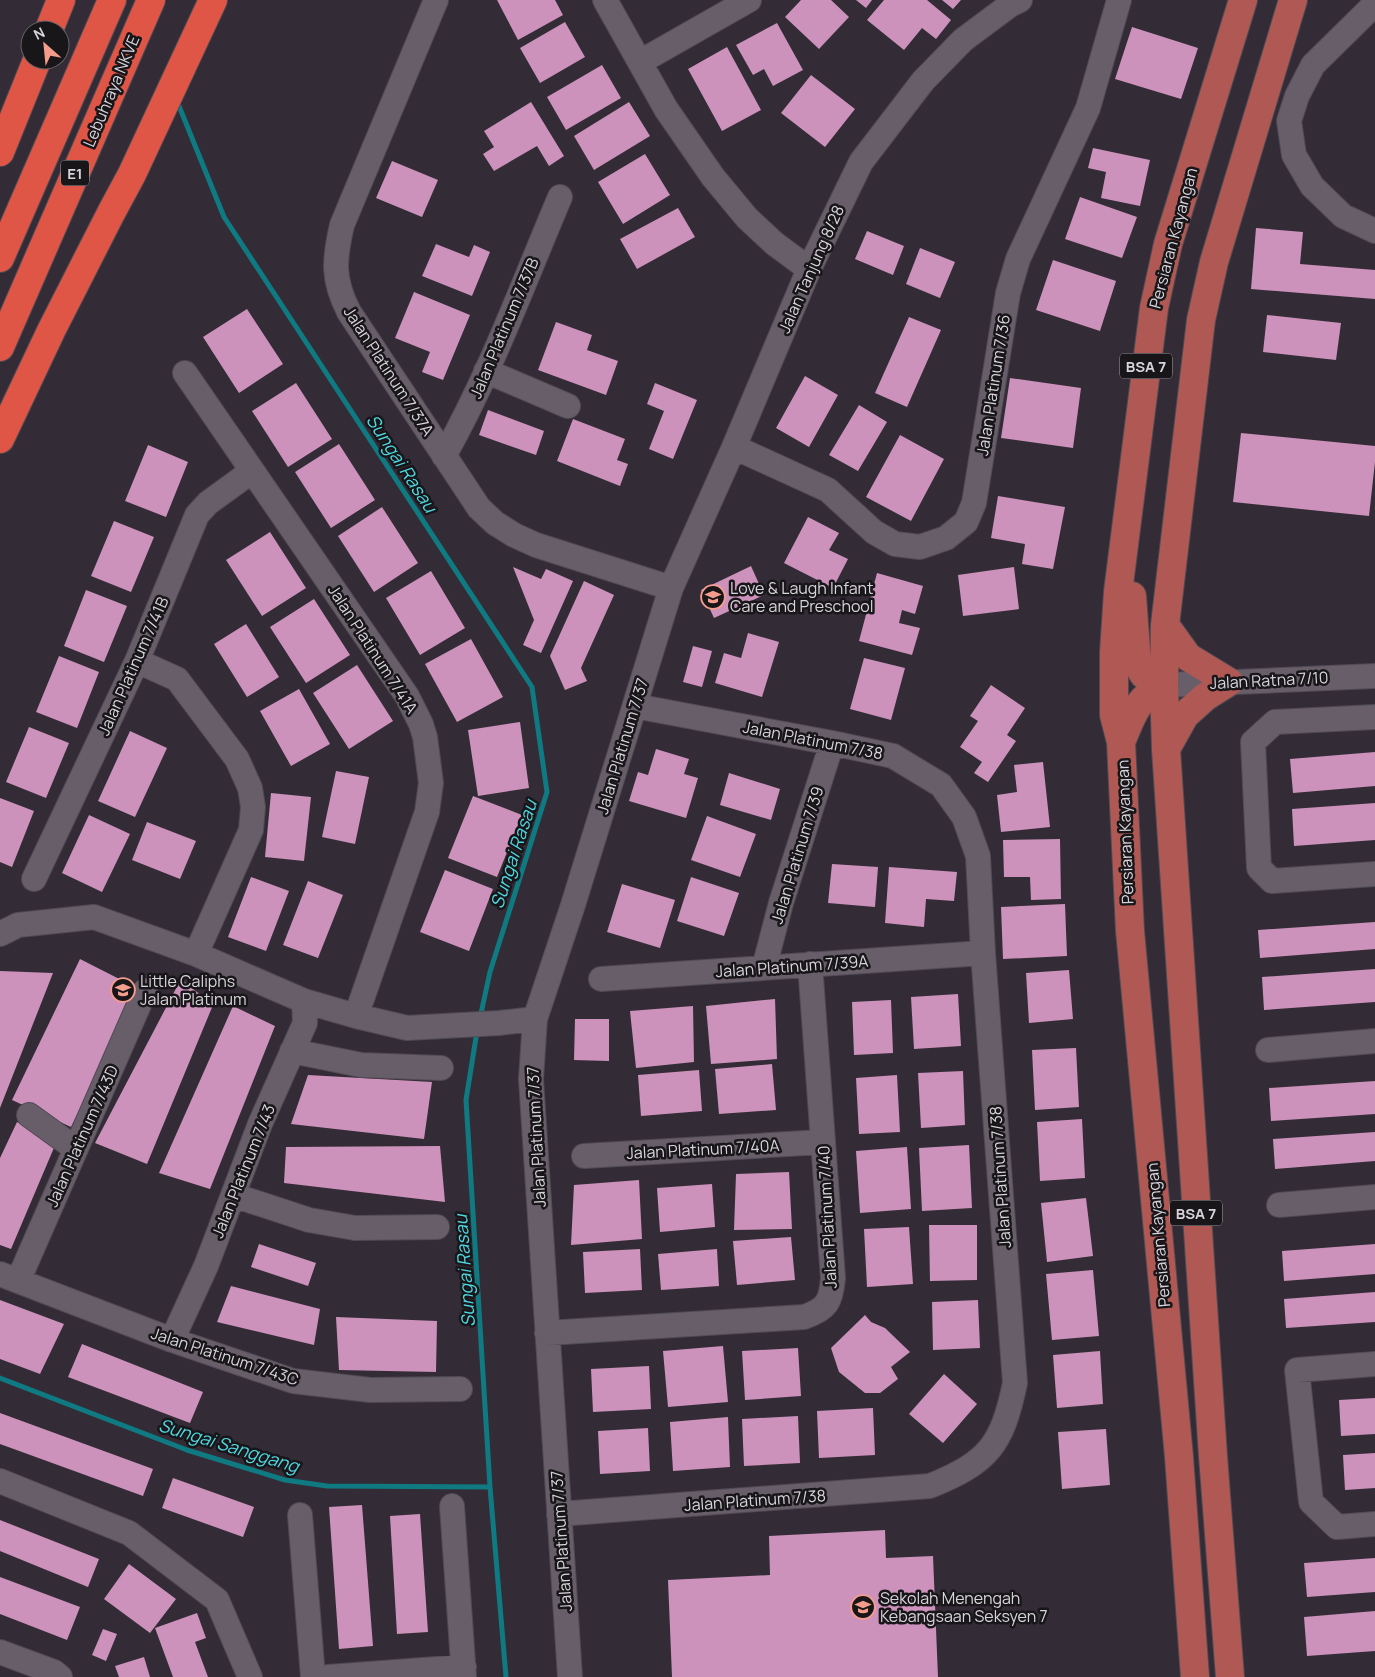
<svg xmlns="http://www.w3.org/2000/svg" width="1375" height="1677" font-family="Manrope,sans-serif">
<rect width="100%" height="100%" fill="#332c36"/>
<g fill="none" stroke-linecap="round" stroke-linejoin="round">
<path stroke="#0f7a81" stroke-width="5" d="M179 106 224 217 532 687 547 792 490 972 480 1018
M477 1031 466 1100 490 1487 506 1677
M0 1378 187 1450 285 1480 327 1486 490 1487"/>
</g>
<path fill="#cc92bb" d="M497 0H555L563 15 518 40Z
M801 0H831L849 17 819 49 785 17Z
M856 0H872L866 8Z
M884 0H927L951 20 936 39 922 28 904 50 867 20Z
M942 0H961L953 9Z
M565 22 585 57 540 83 520 48Z
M777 23 803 70 773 86 764 69 753 75 736 45Z
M1132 27 1198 48 1181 99 1115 79Z
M727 47 761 110 722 131 688 69Z
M602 65 621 98 566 130 547 97Z
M811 75 855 109 825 147 781 113Z
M531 102 564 156 549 166 537 146 494 171 483 154 494 147 484 131Z
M629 102 650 136 594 170 574 136Z
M1093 148 1150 160 1140 206 1101 198 1106 172 1088 168Z
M645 154 670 195 623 224 598 182Z
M392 161 438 180 422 217 376 198Z
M1080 197 1137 217 1122 258 1065 239Z
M678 208 695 237 637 269 620 239Z
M1256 228 1303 232 1300 264 1375 270V299L1251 289Z
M867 231 904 246 893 275 855 259Z
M436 244 469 257 474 245 490 252 472 296 422 276Z
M920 248 955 262 940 298 906 284Z
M1053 260 1116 281 1100 331 1036 310Z
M414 292 470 315 443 380 422 372 430 352 395 338Z
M247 309 283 364 239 393 203 337Z
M1267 315 1341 323 1336 360 1263 352Z
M909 317 941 330 907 407 875 393Z
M556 322 592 335 587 350 618 361 606 395 538 370Z
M805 376 838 395 809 447 776 428Z
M1010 378 1081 388 1073 448 1001 438Z
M296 383 332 439 288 467 252 411Z
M655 383 697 400 673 459 649 449 664 411 647 404Z
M859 405 887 422 858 471 829 455Z
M488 410 544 431 536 455 479 435Z
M573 419 625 439 617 460 628 464 620 486 557 461Z
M1241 433 1375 446V462L1369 516 1233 502Z
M900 435 944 459 911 521 866 497Z
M339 444 375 500 331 528 295 472Z
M148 445 188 462 166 517 125 501Z
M998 496 1065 507 1053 569 1022 564 1025 544 991 538Z
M382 507 418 563 374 592 338 536Z
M808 517 839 533 829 550 848 559 833 588 784 563Z
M114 521 154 537 131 592 91 576Z
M270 532 306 588 262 616 226 560Z
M751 566 764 595 714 618 701 590Z
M513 567 541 579 546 569 573 581 541 653 523 645 534 620Z
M1014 567 1019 609 963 616 958 575Z
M431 571 465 628 420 655 386 598Z
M877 573 923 586 915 614 902 610 899 623 920 628 912 655 859 641Z
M584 581 614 595 581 668 587 681 565 690 550 656Z
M86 590 127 606 104 662 64 646Z
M314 599 350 655 306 683 270 627Z
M246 624 279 677 247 697 214 644Z
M748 633 779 642 762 697 715 683 724 653 741 658Z
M471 639 503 697 457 722 425 664Z
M693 646 712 651 702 687 683 682Z
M59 656 99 672 77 728 36 712Z
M864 658 905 668 891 720 850 709Z
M357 665 393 721 349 749 313 693Z
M991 685 1025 708 1007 735 1016 741 988 782 974 773 982 762 960 747 978 721 970 716Z
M299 689 330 744 291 766 260 711Z
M520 722 529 788 478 796 468 730Z
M29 727 69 743 46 798 6 782Z
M130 731 167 748 135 817 98 801Z
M656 749 689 759 684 774 698 778 686 818 629 801 638 772 648 775Z
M1375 752V786L1293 793 1290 759Z
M1043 762 1050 827 1001 832 997 795 1017 792 1014 765Z
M336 771 369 777 355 844 322 837Z
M729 773 780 789 771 820 720 805Z
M271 793 311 797 304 861 265 857Z
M473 796 522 815 497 877 448 858Z
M0 798 34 811 12 867 0 862Z
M1375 803V840L1294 846 1292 809Z
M89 815 130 834 102 892 62 873Z
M707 816 756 834 740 877 691 860Z
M147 822 196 841 180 879 132 860Z
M1060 839 1061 899 1031 900 1030 877H1004L1003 840Z
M832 864 878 867 875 907 828 903Z
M889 867 957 872 954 901 926 899 924 927 885 923Z
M445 870 493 889 469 951 420 932Z
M251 877 289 891 266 951 228 937Z
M691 877 739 893 724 936 677 921Z
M308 881 343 895 318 958 283 945Z
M622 884 675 900 660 948 607 932Z
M1065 904 1067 956 1003 959 1001 907Z
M1375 922V949L1260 958 1258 930Z
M80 959 139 989 71 1127 12 1100Z
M1375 969V1002L1264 1010 1262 977Z
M1069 970 1073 1019 1029 1023 1026 973Z
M0 971 53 973 0 1108Z
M181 979 213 1005 147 1164 95 1143Z
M958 994 961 1046 914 1049 911 997Z
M775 999 777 1059 711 1064 706 1006Z
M891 1000 893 1053 854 1055 852 1002Z
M233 1006 275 1026 210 1189 159 1173Z
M693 1006 694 1062 636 1068 630 1011Z
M575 1019H609V1061L574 1060Z
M1076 1048 1079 1107 1035 1110 1032 1050Z
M772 1064 776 1110 719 1114 715 1069Z
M699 1070 702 1111 641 1116 638 1075Z
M963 1071 965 1125 921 1128 918 1073Z
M308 1075 432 1082 424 1139 291 1124Z
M897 1075 900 1132 859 1134 856 1078Z
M1375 1081V1114L1271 1121 1269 1088Z
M1082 1119 1085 1178 1040 1181 1037 1122Z
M17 1122 56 1143 11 1249 0 1245V1158Z
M1375 1132V1161L1275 1169 1273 1139Z
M969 1145 972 1208 922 1211 919 1148Z
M440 1146 445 1202 284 1183 286 1147Z
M907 1147 911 1209 860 1213 856 1151Z
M789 1172 792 1229 734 1230 736 1174Z
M639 1180 642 1239 571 1245 574 1185Z
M712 1184 715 1227 660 1232 657 1188Z
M1086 1198 1093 1256 1047 1262 1041 1203Z
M929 1225H977V1280L930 1281Z
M909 1227 913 1284 867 1287 864 1229Z
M791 1237 795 1280 737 1285 733 1241Z
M259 1244 316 1263 308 1286 251 1267Z
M1375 1244V1274L1284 1281 1282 1251Z
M640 1249 642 1290 585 1293 583 1252Z
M717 1249 719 1286 661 1290 658 1254Z
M1093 1270 1099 1336 1052 1340 1046 1274Z
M231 1286 320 1309 314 1345 217 1322Z
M1375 1292V1322L1286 1328 1284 1299Z
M0 1300 64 1324 40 1374 0 1359Z
M978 1300 980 1348 933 1350 932 1302Z
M865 1315 871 1322 885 1328 910 1352 891 1367 898 1379 880 1393H865L839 1372 831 1348Z
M336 1317 437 1321 436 1372 339 1370Z
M82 1344 203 1392 190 1423 68 1377Z
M723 1346 728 1402 668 1407 663 1351Z
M798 1348 801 1396 745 1400 742 1351Z
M1100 1351 1103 1404 1057 1408 1053 1355Z
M649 1366 651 1409 593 1412 591 1369Z
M944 1374 977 1404 943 1443 909 1414Z
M1375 1398V1434L1341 1436 1339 1400Z
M873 1408 875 1455 819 1458 817 1411Z
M0 1413 153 1469 143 1496 0 1444Z
M798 1416 800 1463 744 1466 742 1419Z
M728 1417 730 1467 673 1471 670 1422Z
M648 1428 650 1471 600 1474 598 1431Z
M1106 1429 1110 1485 1062 1489 1058 1432Z
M1375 1453V1488L1345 1490 1343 1455Z
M173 1478 254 1507 243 1537 162 1508Z
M362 1505 373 1646 339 1649 329 1507Z
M420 1514 428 1632 397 1634 390 1516Z
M0 1520 99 1559 88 1587 0 1551Z
M885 1530 886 1558 933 1556 938 1677H672L668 1580 770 1575 769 1536Z
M1375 1558V1592L1307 1597 1304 1563Z
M129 1564 176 1599 150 1633 104 1599Z
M0 1577 80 1607 67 1640 0 1614Z
M1375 1611V1651L1307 1656 1304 1617Z
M197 1613 206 1638 195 1642 208 1677H173L155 1628Z
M103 1629 117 1634 106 1661 92 1655Z
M144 1657 150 1677H119L115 1666Z"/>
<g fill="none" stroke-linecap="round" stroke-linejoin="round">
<g stroke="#504a53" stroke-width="26">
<path id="minor" d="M436 0 342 225C334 260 332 279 349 312L479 508 495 523 514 535 536 545 671 588
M605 0 666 109 713 177 747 218 775 244 809 269
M1375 4 1313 65 1297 96 1289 121 1294 155 1312 186 1343 216 1375 231
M640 62 749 0
M486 371 568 406
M185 373 407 696 421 724 425 737 431 783 427 812 356 1016
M734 447 828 490 874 532 895 544 920 547 946 538 966 522 974 503 1008 293 1018 259 1088 108 1119 0
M444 456C490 374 523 284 560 197
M137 661 177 679 237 759 250 788 253 807 251 830 196 954
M1164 685 1375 676
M1375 717 1275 722 1253 742 1259 868 1272 881 1375 874
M34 879 137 661 197 515 208 503 252 471
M0 934 18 925 94 917 196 954 304 1001 356 1016 407 1028 499 1023 535 1019
M764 968 781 903 832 743
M601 979 983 953
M1268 1050 1375 1041
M292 1051 361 1065 441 1068
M29 1115 76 1149
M584 1156 822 1142
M233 1195 309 1220 355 1228 437 1227
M1279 1205 1375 1197
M0 1274 172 1340 293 1381 370 1390 460 1389
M18 1281 145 991
M547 1333 804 1317C827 1309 831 1302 833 1278L810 964
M172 1340 206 1266 260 1124 305 1023 304 1001
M1375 1364 1297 1370 1311 1502 1337 1527 1375 1524
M0 1481 129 1533 217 1600 250 1677
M452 1506 464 1677
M559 1514 930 1486C989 1462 1002 1445 1015 1383L983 953 978 856 964 817 941 785 893 756 832 743 635 706
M300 1515 313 1677
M0 1652 54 1672 60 1677
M328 1677 464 1667
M570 1677 531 1079 535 1019 573 905 671 588 734 447 809 269 861 162 923 81 963 40 1010 5 1020 0"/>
</g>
<g stroke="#504a53" stroke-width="30">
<path id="major" d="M1132 596 1137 664 1144 675 1164 685
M1165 625 1188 657 1229 682 1205 697 1185 715 1166 749
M1121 742C1133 714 1135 700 1164 685
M1195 1677 1179 1457 1130 931 1121 742 1114 715V652L1118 592 1154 308 1168 244 1243 0
M1230 1677 1213 1456 1166 749 1164 685 1165 625 1201 320 1214 262 1293 0"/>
</g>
<g stroke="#504a53" stroke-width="30">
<path id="highway" d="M49 30 61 0
M0 152 37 60
M0 258 112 0
M0 347 151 0
M0 439 51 331 111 213 132 174 213 0"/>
</g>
<use href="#minor" stroke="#675e6a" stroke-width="24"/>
<use href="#major" stroke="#b05954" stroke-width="28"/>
<use href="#highway" stroke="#e05646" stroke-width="28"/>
</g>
<defs>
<g id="school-ring" transform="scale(1.25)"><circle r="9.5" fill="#19161a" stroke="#f49d8c" stroke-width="1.5"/><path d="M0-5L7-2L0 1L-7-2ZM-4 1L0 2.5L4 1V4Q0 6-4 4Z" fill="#f49d8c"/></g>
</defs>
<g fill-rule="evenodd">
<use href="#school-ring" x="713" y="597"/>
<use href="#school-ring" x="123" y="990"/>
<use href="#school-ring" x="863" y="1607"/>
</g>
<g text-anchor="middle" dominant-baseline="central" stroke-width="5" stroke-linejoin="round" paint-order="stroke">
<g fill="#19161a" stroke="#9f9ba1" stroke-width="1">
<rect x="61" y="160.5" width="28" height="25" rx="4"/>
<rect x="1120" y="353.5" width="52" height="25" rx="4"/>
<rect x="1170" y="1200.5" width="52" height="25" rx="4"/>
</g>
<g font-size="15" font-weight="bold" fill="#d8d4db">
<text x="75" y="173">E1</text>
<text x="1146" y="366">BSA 7</text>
<text x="1196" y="1213">BSA 7</text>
</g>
<g font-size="16" fill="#d8d4db" stroke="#19161a">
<text transform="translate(111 91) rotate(-67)">Lebuhraya NKVE</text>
<text transform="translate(1173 238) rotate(-75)">Persiaran Kayangan</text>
<text transform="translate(811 269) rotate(-66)">Jalan Tanjung 8/28</text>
<text transform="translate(504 328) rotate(-67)">Jalan Platinum 7/37B</text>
<text transform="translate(389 371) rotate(57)">Jalan Platinum 7/37A</text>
<text transform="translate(993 385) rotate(-81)">Jalan Platinum 7/36</text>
<text transform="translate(373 649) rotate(57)">Jalan Platinum 7/41A</text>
<text transform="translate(133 666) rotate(-66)">Jalan Platinum 7/41B</text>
<text transform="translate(1269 680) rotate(-3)">Jalan Ratna 7/10</text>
<text transform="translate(813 740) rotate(11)">Jalan Platinum 7/38</text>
<text transform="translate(622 746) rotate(-73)">Jalan Platinum 7/37</text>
<text transform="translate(1125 832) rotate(-92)">Persiaran Kayangan</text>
<text transform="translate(797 855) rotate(-73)">Jalan Platinum 7/39</text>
<text transform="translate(792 966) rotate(-4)">Jalan Platinum 7/39A</text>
<text transform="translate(82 1136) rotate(-66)">Jalan Platinum 7/43D</text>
<text transform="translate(536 1137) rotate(-93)">Jalan Platinum 7/37</text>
<text transform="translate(703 1149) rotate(-3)">Jalan Platinum 7/40A</text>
<text transform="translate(243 1171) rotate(-68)">Jalan Platinum 7/43</text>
<text transform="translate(1000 1177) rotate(-94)">Jalan Platinum 7/38</text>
<text transform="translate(827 1217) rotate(-93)">Jalan Platinum 7/40</text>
<text transform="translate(1158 1235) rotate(-95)">Persiaran Kayangan</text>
<text transform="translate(225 1356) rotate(18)">Jalan Platinum 7/43C</text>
<text transform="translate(755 1500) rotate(-4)">Jalan Platinum 7/38</text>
<text transform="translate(561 1541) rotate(-94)">Jalan Platinum 7/37</text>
</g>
<g font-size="16" fill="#d8d4db" stroke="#19161a" text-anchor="start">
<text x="730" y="588">Love &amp; Laugh Infant<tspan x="730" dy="18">Care and Preschool</tspan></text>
<text x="140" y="981">Little Caliphs<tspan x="140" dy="18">Jalan Platinum</tspan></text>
<text x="880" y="1598">Sekolah Menengah<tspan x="880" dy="18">Kebangsaan Seksyen 7</tspan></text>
</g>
<g font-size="18" font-style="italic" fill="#4ed8e2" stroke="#19161a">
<text transform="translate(402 463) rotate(57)">Sungai Rasau</text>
<text transform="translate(513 854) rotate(-72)">Sungai Rasau</text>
<text transform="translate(464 1271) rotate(-94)">Sungai Rasau</text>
<text transform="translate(229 1445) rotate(17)">Sungai Sanggang</text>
</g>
</g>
<g transform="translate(45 45) rotate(333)"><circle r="24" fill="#19161a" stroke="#656267"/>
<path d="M0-4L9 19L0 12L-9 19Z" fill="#f49d8c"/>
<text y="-8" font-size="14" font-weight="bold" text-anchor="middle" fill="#d8d4db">N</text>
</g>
</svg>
